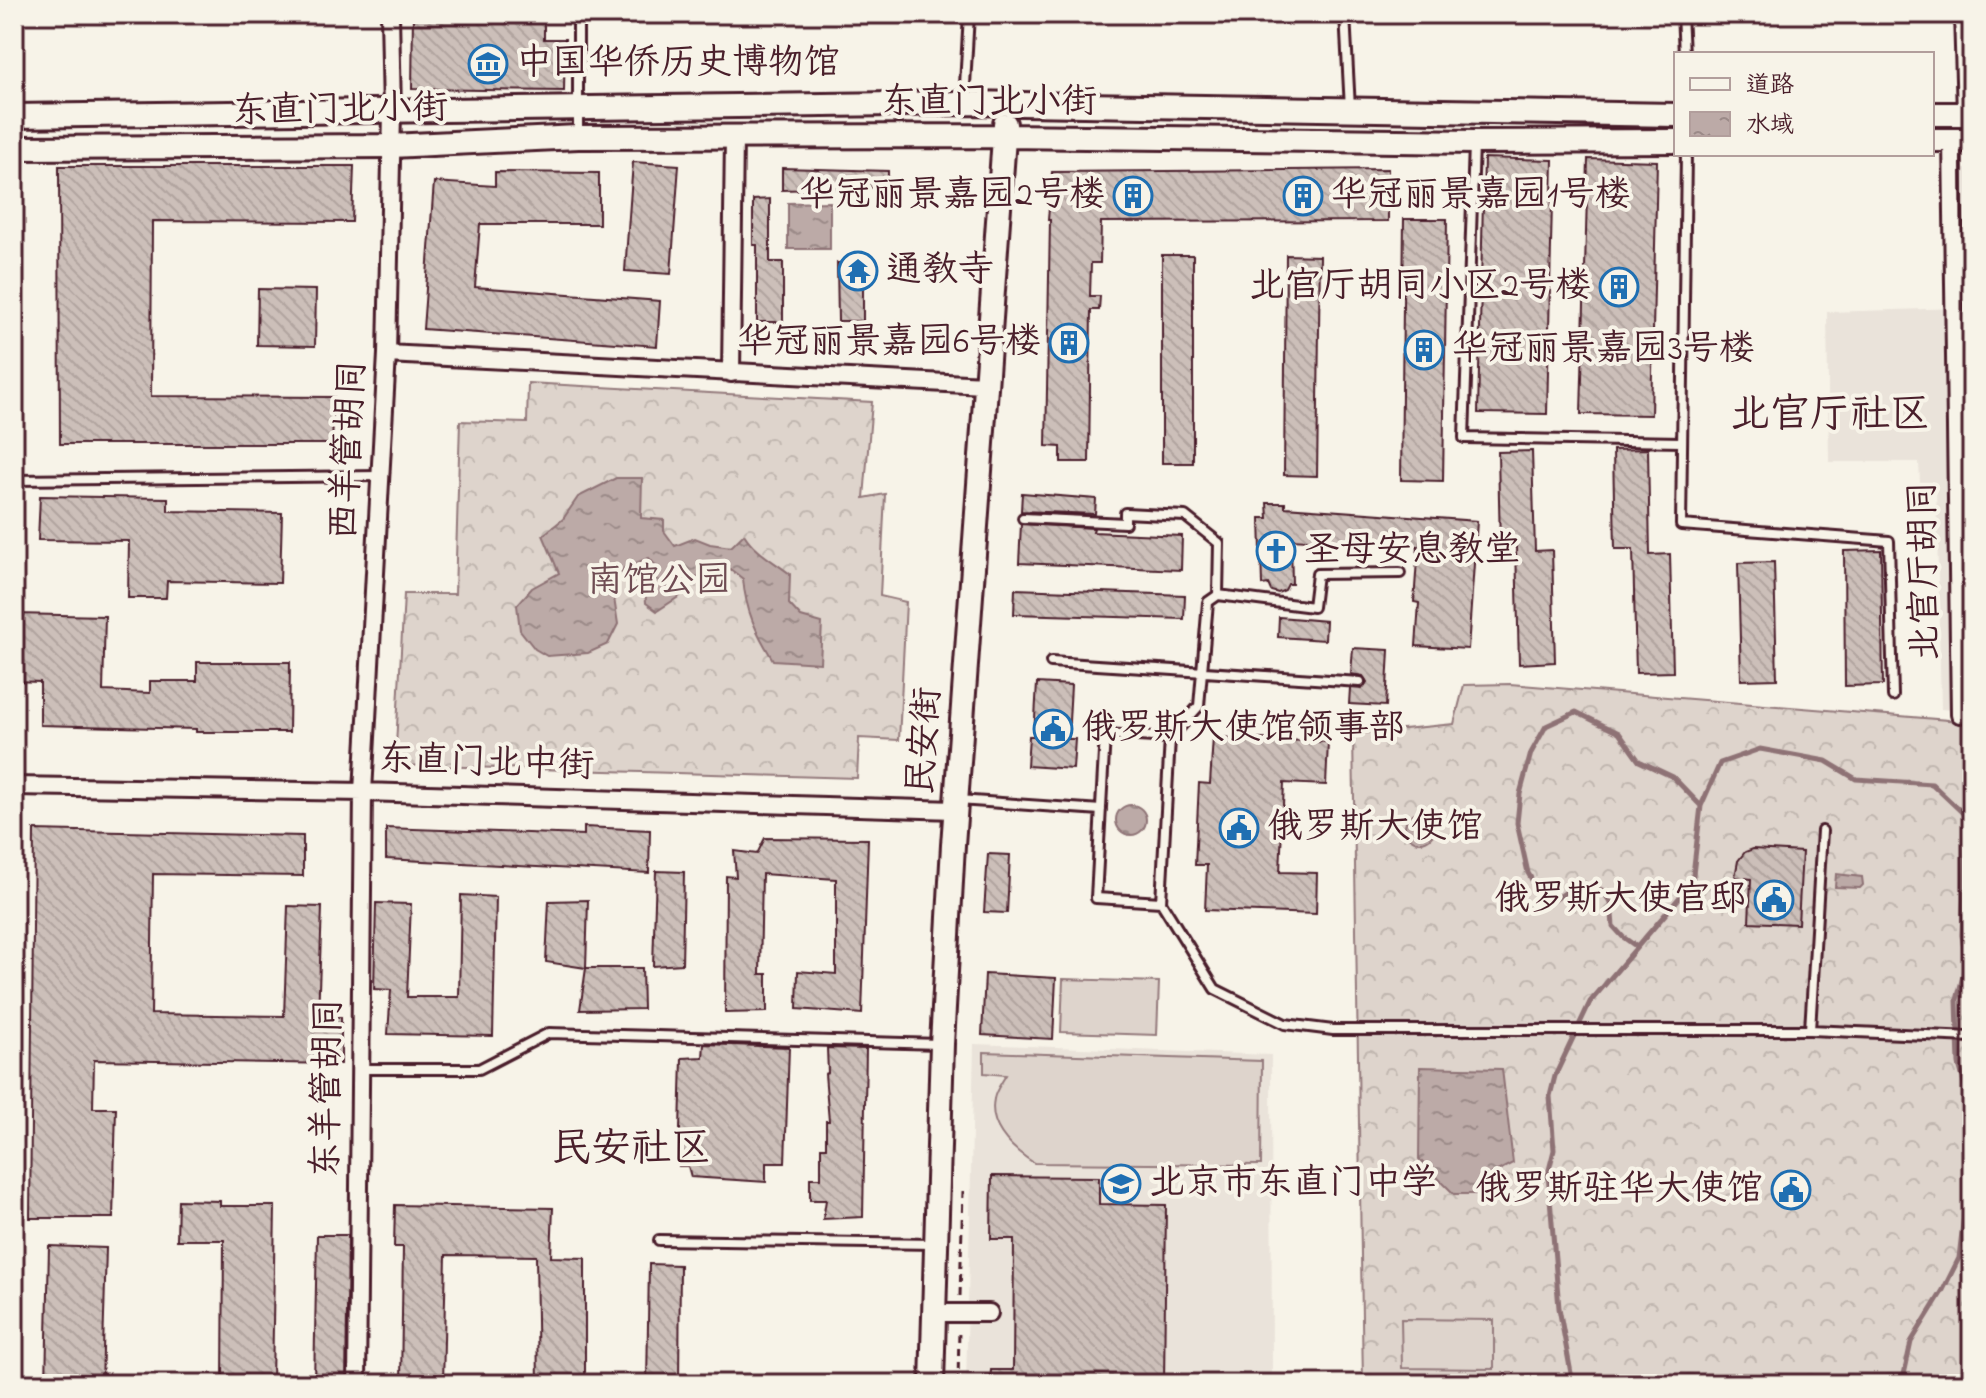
<svg xmlns="http://www.w3.org/2000/svg" width="1986" height="1398" font-family="'Indie Flower','LXGW WenKai TC',sans-serif">
<defs>
<pattern id="forest-crowns" width="20" height="18" patternUnits="userSpaceOnUse" patternTransform="scale(2)"><rect width="20" height="18" fill="#ded4cc"/><path d="M2 6a3 3 0 1 1 6 0M12 15a3 3 0 1 1 6 0" fill="none" stroke="#c0b6af"/></pattern>
<pattern id="water-ripples" width="26" height="14" patternUnits="userSpaceOnUse" patternTransform="scale(2)"><rect width="26" height="14" fill="#bcaaa7"/><path d="M2 4q2-2 4 0t4 0M15 11q2-2 4 0t4 0" fill="none" stroke="#9b8a88"/></pattern>
<pattern id="building-back-hatch" width="6" height="6" patternUnits="userSpaceOnUse" patternTransform="scale(2)"><rect width="6" height="6" fill="#ccbfb9"/><path d="M-1 5l2 2M0 0l6 6M5-1l2 2" fill="none" stroke="#b1a49f"/></pattern>
</defs>
<rect width="100%" height="100%" fill="#f7f3e8"/>
<filter id="ink" filterUnits="userSpaceOnUse"><feTurbulence type="fractalNoise" baseFrequency=".0125" numOctaves="2"/><feDisplacementMap in="SourceGraphic" scale="16" xChannelSelector="R" yChannelSelector="G"/><feConvolveMatrix kernelMatrix="1 2 1 2 8 2 1 2 1" color-interpolation-filters="sRGB"/></filter>
<g filter="url(#ink)">
<path fill="#eae3da" d="M1960 168H1972V712L1941 709 1936 484 1920 483 1919 462H1829L1827 312 1960 308Z
M974 1044 1271 1055 1272 1384H966Z"/>
<path fill="url(#forest-crowns)" stroke="#947a7c" stroke-width="2" d="M528 383 872 402 864 498 885 494 880 596 906 602 899 740 859 738 857 778 395 765 404 594H455L460 421 527 423Z
M1510 684 1972 722V1384H1363L1353 734 1454 724 1464 685Z"/>
<path fill="#ded4cc" stroke="#947a7c" stroke-width="2" d="M1063 979 1159 982 1157 1035 1061 1032Z
M984 1052 1262 1061 1261 1165 1034 1163C1012 1149 988 1128 994 1099 995 1091 1002 1082 1006 1075L984 1073Z
M1401 1319 1494 1320V1369L1402 1368Z"/>
<path fill="url(#water-ripples)" stroke="#8e7275" stroke-width="2" d="M830 202V249H788V203Z
M616 478H642L641 518 664 520V531L675 546 695 538 710 544 731 547 744 534C755 552 773 561 790 574L789 604 801 617 822 623 820 663 773 660C756 632 746 612 743 579L730 569H705L680 596 657 611 646 603 645 587 658 568 649 558 625 567 612 585 618 624 608 644 588 653 547 656 535 649 520 630 517 605 532 588 559 573 543 535 563 519 578 497Z
M1116 820a15 15 0 1 1 30 0a15 15 0 1 1-30 0Z
M1405 827a15 15 0 1 1 30 0a15 15 0 1 1-30 0Z
M1836 874 1862 877 1863 885 1860 888 1835 887Z
M1420 1067 1502 1069 1513 1163 1478 1181 1477 1194H1454L1419 1159Z"/>
<g fill="none" stroke-linecap="round" stroke-linejoin="round">
<path stroke="#8e7275" stroke-width="5" d="M1637 947 1623 937 1613 926 1611 903 1602 890 1581 882 1547 905 1528 873 1517 823 1520 794 1531 753 1546 726 1576 712 1619 733 1639 761 1673 777 1701 806
M1573 1384 1559 1308 1548 1174 1554 1150 1550 1096 1555 1076 1590 1002 1692 883 1701 806 1720 763 1760 749 1826 761 1856 779 1932 784 1967 817 1962 935 1966 964 1957 1000 1959 1064 1972 1111
M1902 1384 1911 1342 1943 1290 1959 1258 1972 1145"/>
</g>
<path fill="url(#building-back-hatch)" stroke="#4a1f2b" stroke-width="2" d="M413 14H544V39H565L564 91 412 89Z
M1484 158 1553 160 1547 414 1478 413Z
M1588 159 1657 161 1651 415 1581 414Z
M633 162 679 165 671 274 625 271Z
M59 166H354L352 222 152 221 151 396 334 397 332 444H60Z
M782 168 888 171V187L782 190Z
M1388 169V221L1101 222 1100 263H1091L1090 296H1100L1099 310H1091L1089 462H1061V447L1046 446 1050 220H1048L1052 172Z
M495 172 599 173V224H480L475 287 660 301 657 346 423 329 434 182 495 186Z
M770 199V262H783V322H757V245H753V200Z
M1404 219H1447L1443 481 1401 480Z
M1162 255H1193V463H1162Z
M1286 255 1320 256 1317 476 1284 475Z
M837 263H863V321H838Z
M258 289 316 290 315 346 257 345Z
M1648 449 1650 555 1670 554 1673 672 1636 673 1633 549H1615L1613 450Z
M1532 451 1535 551 1552 550 1555 662 1519 664 1516 547H1500L1498 452Z
M1022 493 1096 499 1095 514 1021 511Z
M40 496 168 498V511L282 513 280 583 167 581 166 598H128L129 541 38 540Z
M1267 503H1285V507L1477 521 1468 649 1416 646 1419 603 1414 602 1418 546 1291 539 1292 584H1288L1285 590 1278 593 1271 591 1268 584 1262 585 1260 518H1268Z
M1021 524 1094 528 1093 532 1182 536 1181 570 1019 563Z
M1881 550 1883 685 1845 686 1844 551Z
M1774 562 1777 679 1741 680 1738 563Z
M1015 589 1185 595 1184 619 1014 614Z
M15 614 105 616 103 691 150 693V681H197V662H290L289 732H196V729L40 725V682L14 681Z
M1279 617 1326 621 1325 640 1278 637Z
M1353 648 1389 650 1386 706 1349 704 1350 688 1362 689 1367 682 1363 676 1351 674Z
M1037 683 1071 685 1068 739H1075L1073 769 1027 766 1029 736H1034Z
M1213 737 1328 742 1326 785 1284 783 1280 872 1317 873 1316 914 1205 910 1207 865H1195L1199 783 1210 784Z
M584 827 650 830 649 873 386 859V828L584 835Z
M34 830 303 836V876L153 874 151 1014 284 1016 288 906 322 907 318 1017H341V1064L94 1060 93 1108H116L113 1218H30Z
M765 838 868 839 862 1014 797 1009 798 971 836 974V879L762 874 760 974H767V1012L725 1013 726 876 736 877 734 851 757 854Z
M1753 849 1802 852 1798 924 1749 922 1751 879 1735 877 1738 861 1745 852Z
M988 854 1010 855 1007 913 984 912Z
M656 871 684 872 682 964 653 966Z
M461 895 496 897 493 1036 388 1034 391 990 374 989 376 903 411 904 407 997H459Z
M588 900 586 968 546 962 549 901Z
M586 968H642L643 1009 580 1010Z
M985 974 1056 978 1053 1039 982 1035Z
M704 1044 789 1047 785 1163H766V1182L691 1177 688 1166H679L682 1058 703 1057Z
M827 1048 866 1049 863 1217 823 1219 826 1200H810V1178H821V1147H826V1121H829L825 1074 828 1073Z
M992 1176 1099 1177V1204L1166 1205 1164 1384H990L991 1370H1013L1014 1239H991Z
M178 1200 220 1201V1206H275L272 1384H223L224 1240H177Z
M395 1205 553 1208 551 1257 585 1258V1384H538L536 1256 446 1255 443 1384H401L403 1247H394Z
M317 1235H348L346 1384H314Z
M49 1246 106 1248 102 1384H46Z
M649 1264 680 1265 679 1384H647Z"/>
<g fill="none" stroke-linecap="round" stroke-linejoin="round">
<g stroke="#4a1f2b" stroke-width="14">
<path id="lane" d="M578 14V137
M1345 14 1350 109
M1682 14 1684 54
M964 103 969 14
M1474 144 1464 438 1681 442
M1686 154 1681 525 1889 541 1893 696
M14 480 380 476
M1023 518 1125 523V513L1185 516 1219 543 1218 595
M1400 573 1317 574 1313 607 1218 595 1208 602 1199 706 1170 738 1161 902 1215 989 1285 1024 1333 1030H1810L1972 1037
M1051 662 1360 682
M958 800 1101 810
M1161 902 1096 898 1105 734 1170 738
M1810 1030 1822 831
M362 1069H479L549 1033 940 1044
M659 1240 935 1244"/>
</g>
<g stroke="#4a1f2b" stroke-width="22">
<path id="street" d="M1963 14 1966 114
M1952 140 1960 714
M387 354 985 385
M731 373 734 137
M14 786 363 792 955 810
M933 1313H989
M357 1384 363 792 387 354 392 112 390 14"/>
</g>
<g stroke="#4a1f2b" stroke-width="28">
<path id="secondary" d="M1932 114H1972
M14 116 964 103 1676 115
M1932 140H1972
M14 148 391 146 578 137 1005 136 1474 142 1676 141
M932 1384 942 1044 953 845 1005 124"/>
</g>
<path stroke="#4a1f2b" stroke-width="3" stroke-dasharray="8 6" stroke-linecap="butt" d="M960 1296 963 1191
M958 1384 959 1328"/>
<use href="#lane" stroke="#f7f3e8" stroke-width="8"/>
<use href="#street" stroke="#f7f3e8" stroke-width="16"/>
<use href="#secondary" stroke="#f7f3e8" stroke-width="22"/>
</g>
</g>
<defs>
<g id="museum-ring" transform="scale(2)"><circle r="9.5" fill="#f7f3e8" stroke="#1f6fb2" stroke-width="1.5"/><path d="M0-6L6-3V-2H-6V-3ZM-5-1h2V3h-2ZM-1-1h2V3h-2ZM3-1h2V3H3ZM-6 4H6V6H-6Z" fill="#1f6fb2"/></g>
<g id="building-ring" transform="scale(2)"><circle r="9.5" fill="#f7f3e8" stroke="#1f6fb2" stroke-width="1.5"/><path d="M-4-6H4V6H1V3H-1V6H-4ZM-2.5-4.3h1.7v1.8h-1.7ZM.8-4.3h1.7v1.8H.8ZM-2.5-1h1.7V.8h-1.7ZM.8-1h1.7V.8H.8Z" fill="#1f6fb2"/></g>
<g id="temple-ring" transform="scale(2)"><circle r="9.5" fill="#f7f3e8" stroke="#1f6fb2" stroke-width="1.5"/><path d="M0-6L5-2H3V0L6.5 2.5H4V6H1.5V3h-3V6H-4V2.5H-6.5L-3 0V-2H-5Z" fill="#1f6fb2"/></g>
<g id="church-ring" transform="scale(2)"><circle r="9.5" fill="#f7f3e8" stroke="#1f6fb2" stroke-width="1.5"/><path d="M-1.2-6h2.4v3.5h3.3v2.4h-3.3V6h-2.4V-.1h-3.3v-2.4h3.3Z" fill="#1f6fb2"/></g>
<g id="civic-ring" transform="scale(2)"><circle r="9.5" fill="#f7f3e8" stroke="#1f6fb2" stroke-width="1.5"/><path d="M-.6-6.5H3V-4.5H.6V-3L4-1V1h2V6H-6V1h2V-1L-.6-3ZM-1.2 2.5V6h2.4V2.5Z" fill="#1f6fb2"/></g>
<g id="school-ring" transform="scale(2)"><circle r="9.5" fill="#f7f3e8" stroke="#1f6fb2" stroke-width="1.5"/><path d="M0-5L7-2L0 1L-7-2ZM-4 1L0 2.5L4 1V4Q0 6-4 4Z" fill="#1f6fb2"/></g>
</defs>
<g fill-rule="evenodd">
<use href="#museum-ring" x="488" y="64"/>
<use href="#building-ring" x="1133" y="196"/>
<use href="#building-ring" x="1303" y="196"/>
<use href="#temple-ring" x="858" y="271"/>
<use href="#building-ring" x="1619" y="287"/>
<use href="#building-ring" x="1069" y="343"/>
<use href="#building-ring" x="1424" y="350"/>
<use href="#church-ring" x="1276" y="551"/>
<use href="#civic-ring" x="1053" y="729"/>
<use href="#civic-ring" x="1239" y="828"/>
<use href="#civic-ring" x="1774" y="900"/>
<use href="#school-ring" x="1121" y="1184"/>
<use href="#civic-ring" x="1791" y="1190"/>
</g>
<g text-anchor="middle" dominant-baseline="central" stroke-width="8" stroke-linejoin="round" paint-order="stroke">
<g font-size="36" fill="#4a1f2b" stroke="#f7f3e8" text-anchor="start">
<text x="516" y="64">中国华侨历史博物馆</text>
<text x="1105" y="196" text-anchor="end">华冠丽景嘉园2号楼</text>
<text x="1331" y="196">华冠丽景嘉园1号楼</text>
<text x="886" y="271">通教寺</text>
<text x="1591" y="287" text-anchor="end">北官厅胡同小区2号楼</text>
<text x="1041" y="343" text-anchor="end">华冠丽景嘉园6号楼</text>
<text x="1452" y="350">华冠丽景嘉园3号楼</text>
<text x="1304" y="551">圣母安息教堂</text>
<text x="1081" y="729">俄罗斯大使馆领事部</text>
<text x="1267" y="828">俄罗斯大使馆</text>
<text x="1746" y="900" text-anchor="end">俄罗斯大使官邸</text>
<text x="1149" y="1184">北京市东直门中学</text>
<text x="1763" y="1190" text-anchor="end">俄罗斯驻华大使馆</text>
</g>
<g font-size="36" fill="#4a1f2b" stroke="#f7f3e8">
<text x="989" y="103">东直门北小街</text>
<text transform="translate(340 111) rotate(-1)">东直门北小街</text>
<text transform="translate(350 450) rotate(-87)">西羊管胡同</text>
<text transform="translate(1926 571) rotate(-91)">北官厅胡同</text>
<text transform="translate(926 741) rotate(-86)">民安街</text>
<text transform="translate(486 764) rotate(2)">东直门北中街</text>
<text transform="translate(329 1088) rotate(-89)">东羊管胡同</text>
</g>
<g font-size="36" fill="#6f4c53" stroke="#f7f3e8">
<text x="659" y="582">南馆公园</text>
</g>
<g font-size="40" fill="#4a1f2b" stroke="#f7f3e8">
<text x="1830" y="416">北官厅社区</text>
<text x="631" y="1150">民安社区</text>
</g>
</g>
<rect width="1986" height="1398" fill="none" stroke="#f7f3e8" stroke-width="48"/>
<rect x="24" y="24" width="1938" height="1350" fill="none" stroke="#4a1f2b" stroke-width="3" filter="url(#ink)"/>
<rect x="1674" y="52" width="260" height="104" fill="#f7f3e8" stroke="#b29e9c" stroke-width="2"/>
<rect x="1690" y="78" width="40" height="12" fill="#f7f3e8" stroke="#b29e9c" stroke-width="2"/>
<text x="1746" y="92" font-size="24" fill="#4a1f2b">道路</text>
<rect x="1690" y="112" width="40" height="24" fill="url(#water-ripples)" stroke="#b29e9c" stroke-width="2"/>
<text x="1746" y="132" font-size="24" fill="#4a1f2b">水域</text>
</svg>
